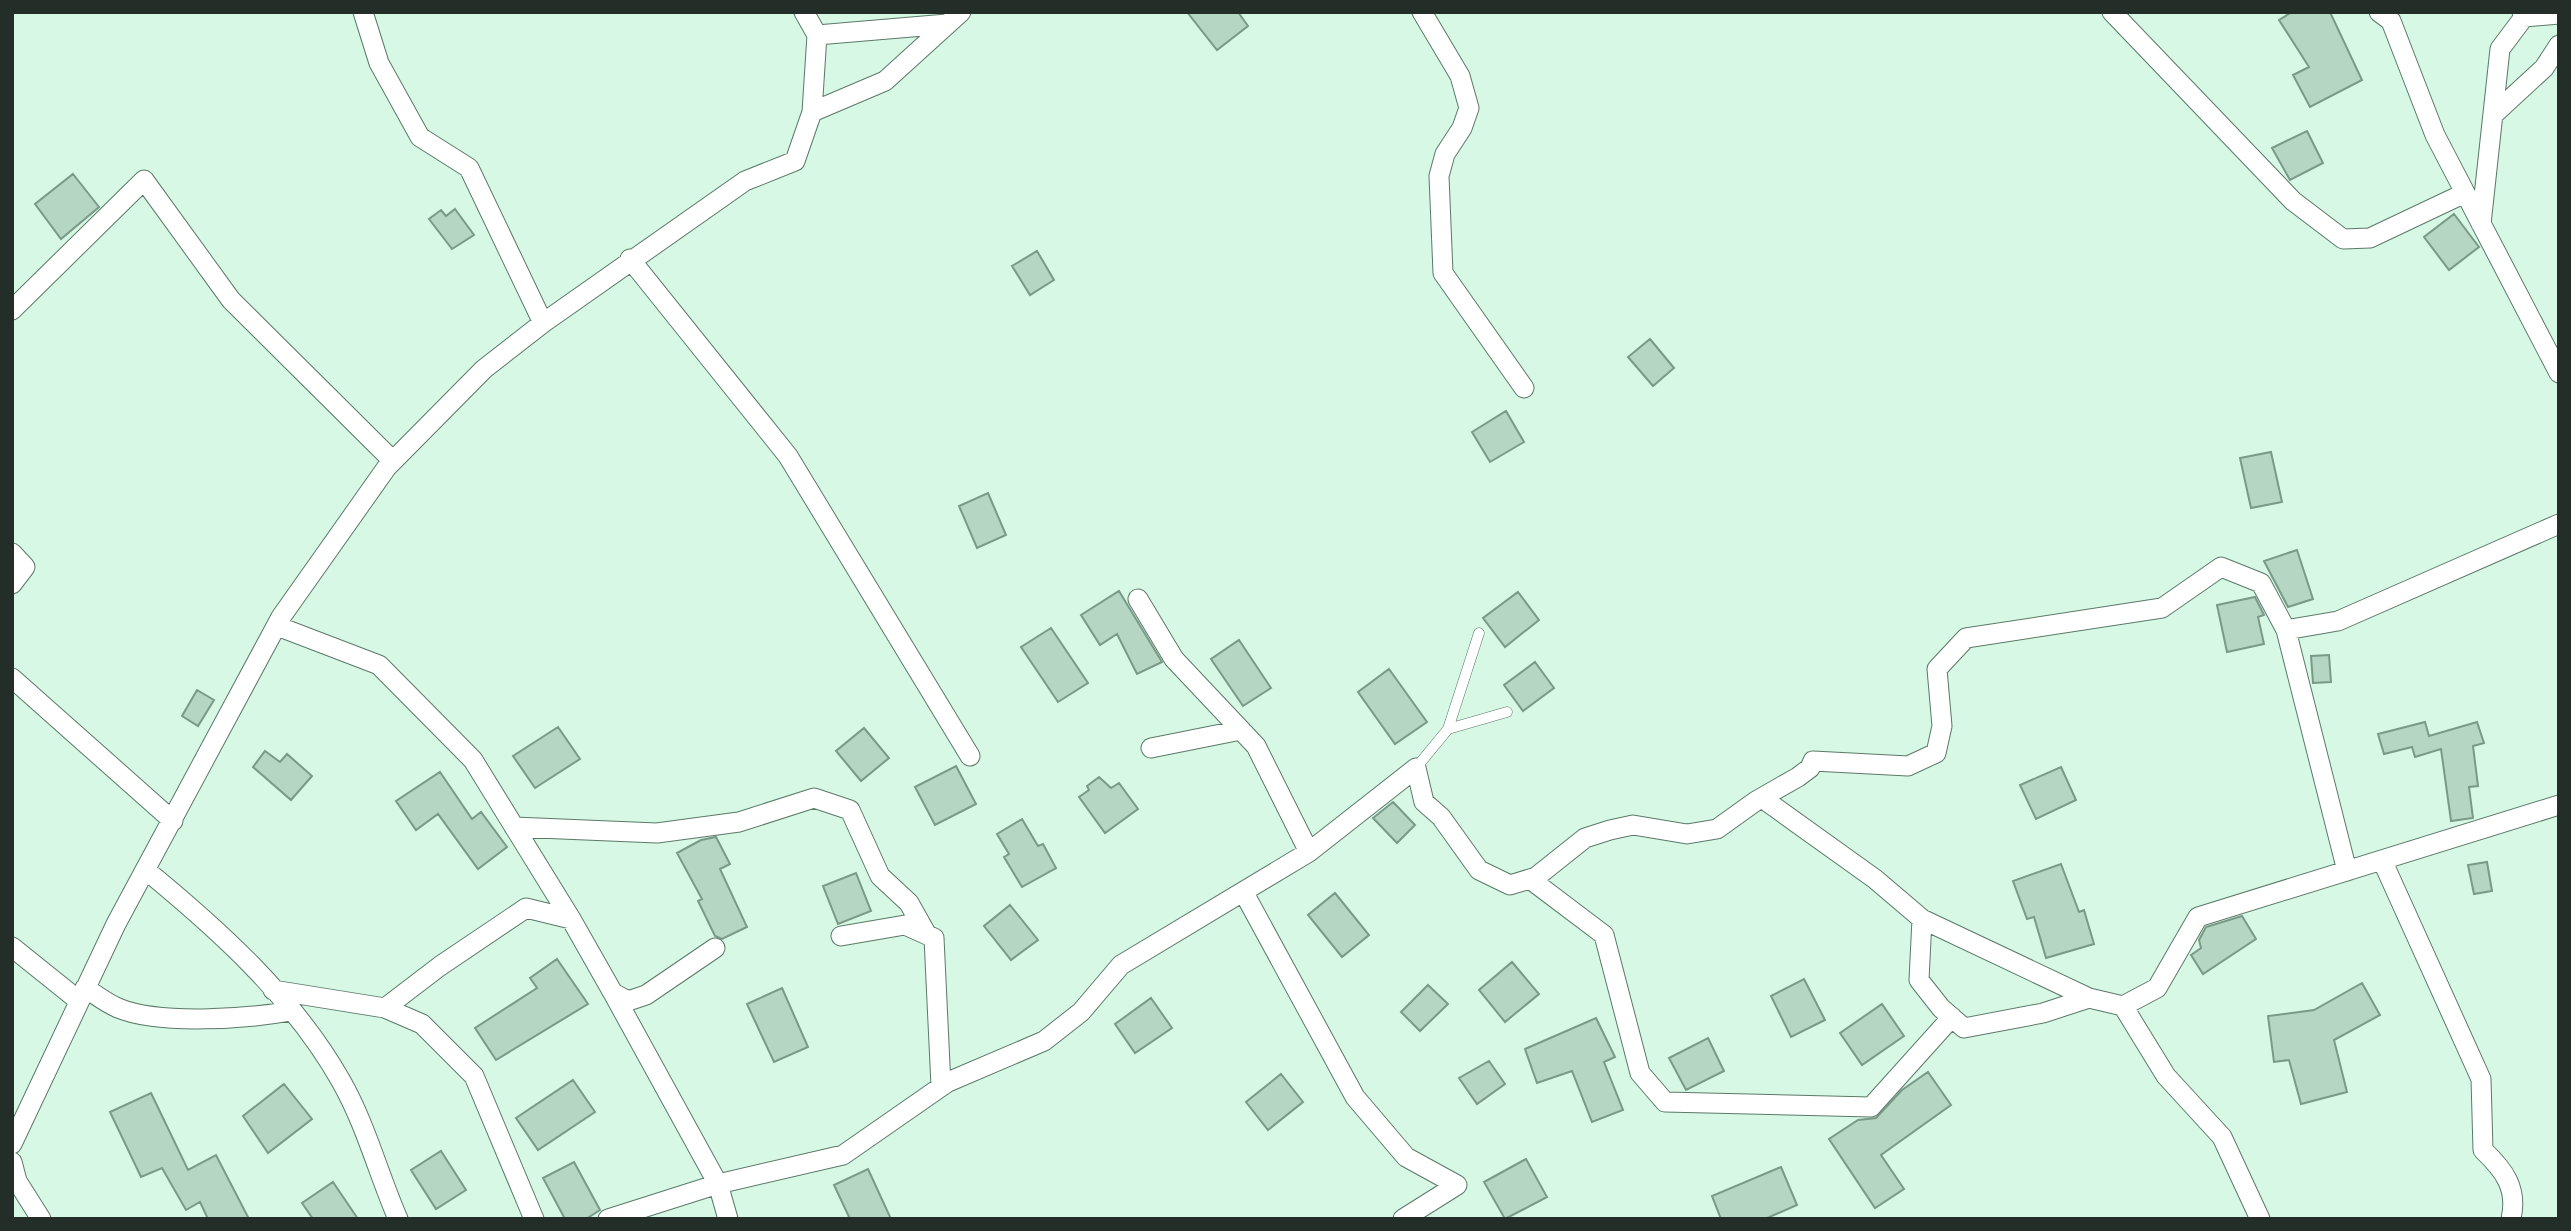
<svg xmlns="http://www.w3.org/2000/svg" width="2571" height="1231" font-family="'Alegreya Sans',sans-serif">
<rect width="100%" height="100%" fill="#d7f8e5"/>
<path fill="#b5d6c3" stroke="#7a9988" stroke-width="2" d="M1187 12H1238L1248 26 1217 50Z
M2292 12H2330L2362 80 2310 107 2293 75 2309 67 2279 20Z
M2307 131 2323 163 2290 180 2272 148Z
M73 174 99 207 61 239 35 204Z
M455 209 474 235 452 249 429 219 441 210 446 216Z
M2454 214 2479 247 2449 270 2424 237Z
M1037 251 1054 280 1030 295 1012 266Z
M1650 339 1674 368 1653 386 1628 357Z
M1506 411 1524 442 1490 462 1472 432Z
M2271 452 2282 502 2251 508 2240 458Z
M988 493 1006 535 977 548 959 506Z
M2297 550 2313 599 2288 607 2264 561Z
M1119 591 1162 662 1137 674 1117 634 1100 645 1081 615Z
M1518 592 1539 620 1505 647 1483 618Z
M2255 597 2264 615 2258 617 2264 644 2227 652 2217 605Z
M1051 628 1088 683 1058 702 1021 647Z
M1239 640 1271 688 1243 706 1211 659Z
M2329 655 2331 682 2313 683 2311 656Z
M1535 662 1554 688 1523 711 1504 685Z
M1389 669 1427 722 1395 744 1358 692Z
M197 690 214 700 198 726 182 716Z
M2425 722 2429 736 2477 722 2484 743 2473 746 2478 786 2469 787 2473 818 2451 821 2441 749 2415 757 2412 747 2384 754 2378 734Z
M558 727 580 759 535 788 513 756Z
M864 728 889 758 861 781 836 751Z
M265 751 280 762 287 754 312 776 291 800 253 767Z
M956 766 976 804 935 825 915 787Z
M2061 767 2076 800 2036 819 2020 785Z
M440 772 472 819 481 812 507 847 478 869 438 814 416 830 396 801Z
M1099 777 1111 788 1119 783 1138 809 1105 833 1079 797 1089 790 1087 786Z
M1393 802 1415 825 1397 843 1373 818Z
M1022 819 1038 846 1043 844 1056 868 1022 887 1004 857 1009 854 997 834Z
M716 837 730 864 720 869 747 927 722 939 715 936 698 901 702 899 677 853 701 840Z
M2487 862 2492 891 2474 894 2468 865Z
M2061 864 2079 912 2084 910 2094 944 2046 958 2034 917 2027 919 2013 881Z
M856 873 871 911 838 924 823 886Z
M1335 893 1369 935 1342 957 1308 915Z
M1010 905 1038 940 1011 960 984 926Z
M2242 916 2256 939 2203 974 2191 955 2201 948 2199 940 2206 927Z
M557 959 588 1004 496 1060 475 1028 537 988 530 978Z
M1512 962 1539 994 1505 1022 1479 990Z
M1804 979 1825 1020 1791 1037 1771 996Z
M2362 983 2380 1015 2334 1040 2347 1092 2301 1104 2289 1060 2274 1062 2268 1016 2314 1010Z
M1428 985 1448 1004 1420 1031 1401 1012Z
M782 988 808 1047 774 1062 747 1004Z
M1151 998 1172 1028 1135 1053 1115 1024Z
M1882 1004 1904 1036 1862 1065 1840 1033Z
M1596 1018 1615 1057 1604 1062 1623 1110 1592 1122 1572 1071 1537 1083 1525 1049Z
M1708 1038 1724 1071 1686 1090 1669 1058Z
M1489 1061 1505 1084 1477 1104 1459 1078Z
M1928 1072 1951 1105 1881 1155 1904 1189 1875 1208 1829 1139 1858 1120 1876 1118 1902 1090Z
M1281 1074 1303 1102 1268 1130 1246 1102Z
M573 1080 595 1112 538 1150 516 1118Z
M284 1084 312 1119 268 1153 243 1116Z
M151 1093 188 1170 216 1155 249 1219H208L200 1202 186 1210 162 1168 141 1177 110 1112Z
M441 1151 466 1190 436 1209 411 1170Z
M1526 1159 1547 1197 1505 1219 1484 1182Z
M574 1162 600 1210 586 1219H565L543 1178Z
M1781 1167 1797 1205 1765 1219H1721L1712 1196Z
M868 1169 891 1219H850L834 1185Z
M333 1182 358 1219H313L302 1203Z"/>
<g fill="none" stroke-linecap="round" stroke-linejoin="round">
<g stroke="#5b7968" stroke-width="11">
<path id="service" d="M1448 729 1507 712
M1416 768 1448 729 1479 633"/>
</g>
<g stroke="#5b7968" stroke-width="21">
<path id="minor" d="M363 12 379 63 420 137 469 168 543 323
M804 12 817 35
M1422 12 1460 76 1469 108 1462 128 1445 154 1439 176 1443 273 1524 388
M2112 12 2293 201 2343 239 2370 238 2465 193
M2379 12 2391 21 2435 135 2559 373
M2522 12 2524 17 2559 14
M812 112 817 35 947 24
M2493 115 2544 68 2559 45
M2481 224 2500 49 2524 17
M630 259 788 456 970 756
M12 310 144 180 231 300 393 461
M12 553 25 567 12 584
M1138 599 1174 659 1256 746 1309 852
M277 626 379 665 473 760 571 919
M2286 630 2338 621 2559 524
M12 678 173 821
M1151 748 1241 730
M1762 798 1875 879 1922 919 1919 980 1941 1008 1964 1028 2043 1013 2089 998 2123 1006 2166 1076 2222 1137 2260 1219
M514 827 657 833 739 822 814 798 850 810 880 876 909 903 927 935
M2382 860 2481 1079 2483 1150C2504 1170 2518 1188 2511 1219
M147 871C220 931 294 998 341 1081 366 1125 378 1173 398 1219
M1530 879 1604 935 1640 1073 1665 1102 1871 1107 1952 1017
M1244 893 1355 1097 1406 1157 1457 1185 1403 1219
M1922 919 2089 998
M841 936 905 925 934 938 941 1086
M12 947 78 1000
M85 988C95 994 106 1003 118 1008 159 1025 246 1019 291 1011
M273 990 385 1008 440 966 526 908 571 919 613 993 628 1001 646 995 715 948
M613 993 718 1184 728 1219
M2123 1006 2157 988 2198 917 2559 805
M385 1008 422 1024 474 1076 534 1219
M12 1144 116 924 281 617 387 467 484 369 543 323 745 181 795 161 812 112 885 81 961 12
M12 1162 17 1181 41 1219
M608 1219 718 1184 843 1155 948 1082 1044 1041 1081 1012 1121 965 1309 852 1416 768 1424 802 1441 817 1479 870 1510 885 1536 877 1585 838 1610 830 1633 825 1687 834 1717 829 1756 801 1798 777 1810 768 1813 761 1908 766 1936 753 1942 726 1937 669 1966 638 2162 608 2221 567 2261 583 2286 630 2347 871"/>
</g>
<use href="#service" stroke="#fff" stroke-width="10"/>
<use href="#minor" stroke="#fff" stroke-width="19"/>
</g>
<rect width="2571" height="1231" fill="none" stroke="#222e27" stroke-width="28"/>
</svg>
